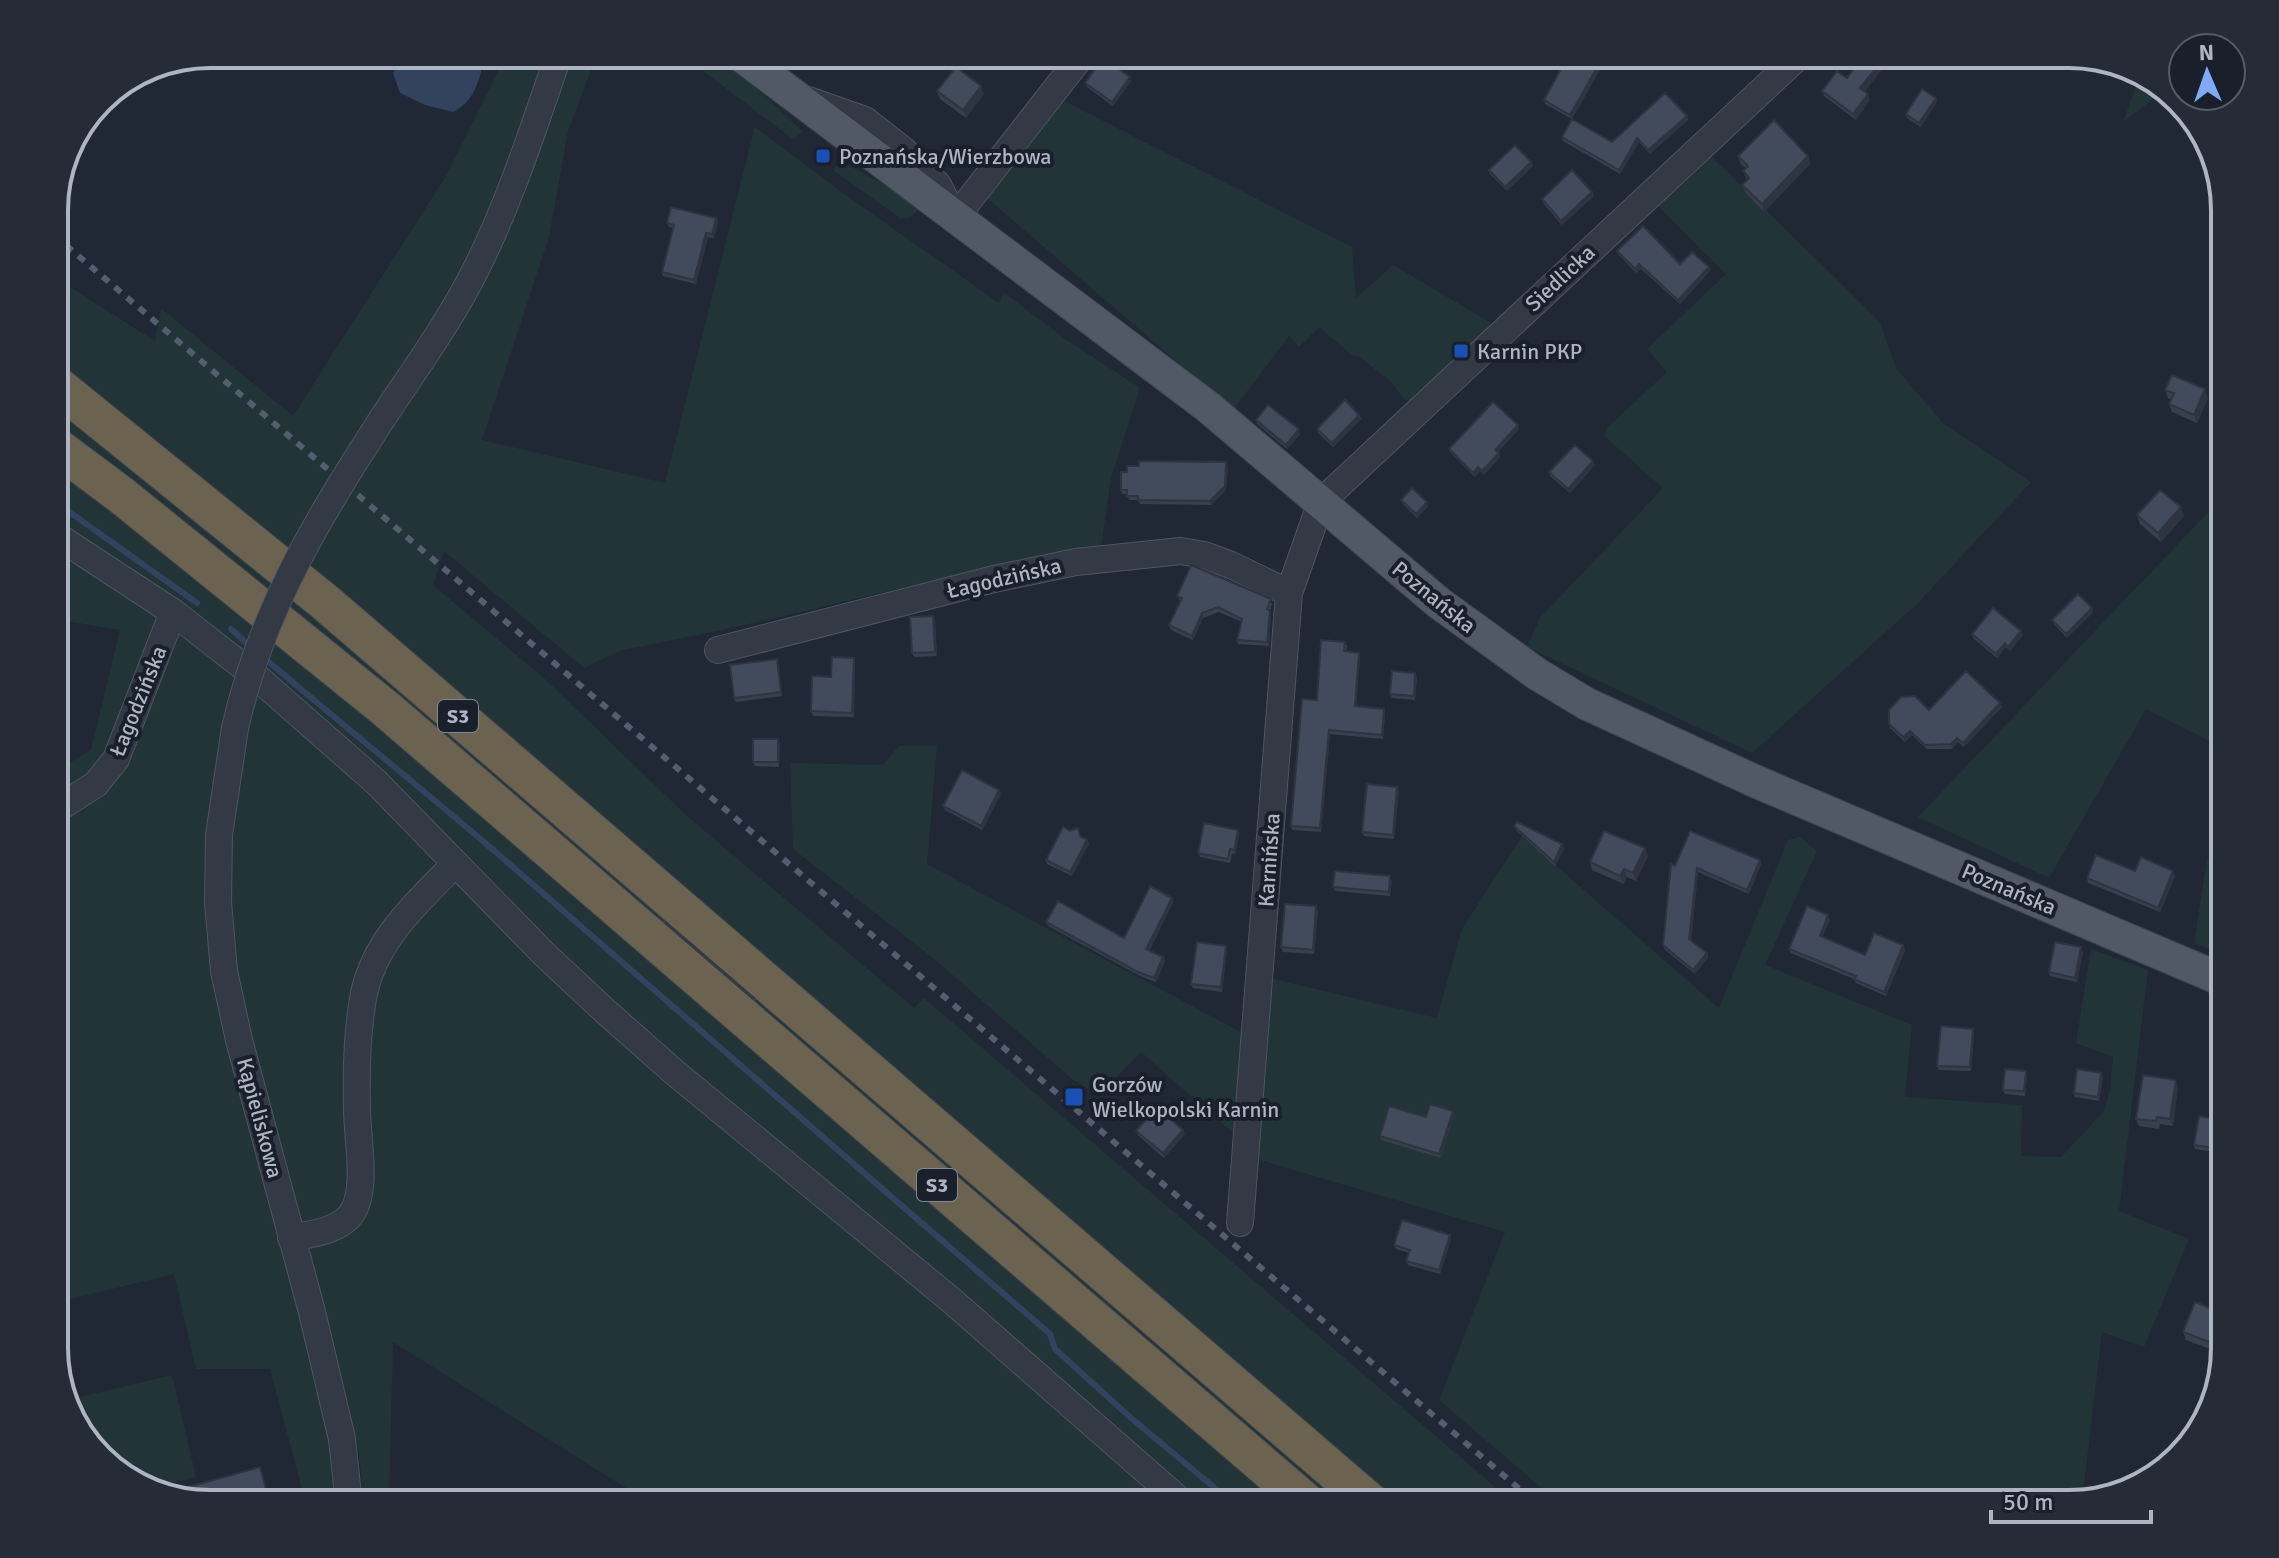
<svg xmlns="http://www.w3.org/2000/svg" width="2279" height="1558" font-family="Signika,sans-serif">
<rect width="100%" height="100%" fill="#202836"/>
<path fill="#223437" d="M507 54H597L568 131 549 237 482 440 665 483 755 127 840 191 999 303 1003 292 1064 338 1140 388 1111 478 1101 548 914 585 732 628 619 651 584 668 444 551 433 585 545 679 687 816 914 1008 924 998 1515 1504H652L393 1342 389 1504H364L359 1453 331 1353 341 1504H306L270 1369H196L174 1274 54 1303V772L91 750 120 630 54 619V277L155 341 161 308 293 416 446 176Z
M681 54H720L802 131 794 140Z
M2140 76 2156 81 2165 90 2123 122Z
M1045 94 1064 101 1352 247 1356 298 1393 265 1495 325 1412 401 1405 400 1389 380 1358 356H1353L1319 327 1299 347 1289 336 1233 410 980 192Z
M1708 153 1880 322 1896 368 1944 424 2031 482 1918 603 1752 753 1527 647 1540 618 1663 488 1604 436 1608 427 1667 372 1647 349 1726 274 1655 203Z
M841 161 907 197 920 207 910 218 901 219 833 170Z
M2216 504 2225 508V749L2146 709 2049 878 1918 817Z
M899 746H937L927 864 1248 1036 1258 975 1437 1018 1462 929 1522 836 1719 1008 1788 840 1800 837 1817 851 1765 965 1912 1025 1905 1097 2022 1105 2021 1156 2061 1157 2104 1111 2110 1090 2113 1057 2076 1043 2091 949 2148 970 2119 1211 2189 1239 2144 1347 2102 1332 2082 1501 2069 1504H1560L1439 1400 1505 1232 1243 1155 1233 1133 1141 1052 1098 1095 1072 1079 933 958 793 849 790 763 883 765Z
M2225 827V955L2194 943 2207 860Z
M172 1375 196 1477 155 1487 123 1477 75 1425 67 1400Z"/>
<path fill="#33435d" d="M405 54H485C480 77 476 101 453 112L425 105 400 93 393 73Z"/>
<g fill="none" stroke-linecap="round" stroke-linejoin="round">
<path stroke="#33435d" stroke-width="6" d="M54 501 197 603
M231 629 250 646
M262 656C340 723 420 787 498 854 682 1013 865 1175 1050 1334L1055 1349 1131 1418 1234 1504"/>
<g stroke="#4e5561" stroke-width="28">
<path id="minor" d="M808 100 865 120 903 150 938 185 955 218 1083 54
M382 419C415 369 451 320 477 267 511 199 534 126 559 54
M54 534 173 612 260 680 376 782 544 954 605 1011 674 1072 951 1300 1184 1504
M718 650 994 579 1076 562 1181 551 1204 555 1231 565 1289 593
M235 728 219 835 218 902 224 971 239 1040 312 1312 342 1439 349 1504
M54 811 96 784 116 759 173 612
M677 925 742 996
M1240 1223 1289 593 1321 502 1801 54
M291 1238C311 1234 340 1231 352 1213 368 1189 357 1137 357 1109 356 1071 357 1030 364 993 376 938 418 902 455 864"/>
</g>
<g stroke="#3d4450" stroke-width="34">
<path id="major" d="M739 54 1208 407 1439 603 1537 674 1587 704 1757 782 2225 981"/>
</g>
<g stroke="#3b424e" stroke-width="40">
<path id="highway" d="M54 383 326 603 1372 1504
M54 445 121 495 386 709 1308 1504"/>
</g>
<use href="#minor" stroke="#333a46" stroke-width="26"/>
<use href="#major" stroke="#515967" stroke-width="32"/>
<use href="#highway" stroke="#6c6250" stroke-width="38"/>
<path stroke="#555e6e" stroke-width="6" stroke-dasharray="8 8" stroke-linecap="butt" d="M54 235 1537 1504"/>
<g stroke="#4e5561" stroke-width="28" stroke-linecap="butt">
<path id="minor-bridge" d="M235 728C262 609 317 520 382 419"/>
</g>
<use href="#minor-bridge" stroke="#333a46" stroke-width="26"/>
</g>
<path fill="#38404e" d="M1412 54H1439L1435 64Z
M176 61 174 67 160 64Z
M1599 64 1601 68 1572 119 1545 104 1544 100Z
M1131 81 1113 106 1087 87 1085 83Z
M937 91 984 94 966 118 940 99Z
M1822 91H1865L1870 100 1856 120 1824 96Z
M1936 98 1937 102 1921 127 1907 118 1906 114Z
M1687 116 1688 120 1650 154 1639 142 1620 174 1563 141 1562 137 1612 142Z
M1738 156 1811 163 1764 212 1745 192 1742 185 1747 180 1743 171 1746 168 1741 164Z
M1531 162 1533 166 1507 191 1490 174 1489 170Z
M1594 196 1562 225 1543 203 1542 199Z
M716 218 718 222 714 238 708 237 696 284 663 276 662 272 673 228 669 227 667 223Z
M1617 251 1680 264 1709 267 1710 271 1680 304 1641 269 1636 273 1619 255Z
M2165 390 2208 398 2197 423 2172 412 2169 404 2171 399 2168 398Z
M1359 415 1361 419 1333 447 1318 433 1317 429Z
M1256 420 1300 434 1287 449 1257 424Z
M1518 425 1519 429 1498 452 1500 457 1484 475 1480 471 1475 477 1451 453 1449 449Z
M1595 465 1570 493 1550 476 1549 472Z
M1228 466 1226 490 1211 505 1140 504 1138 500H1129L1127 494H1122L1121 490Z
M1401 500 1428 506 1417 518 1403 504Z
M2137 515 2184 516 2161 542 2140 524Z
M1177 596 1272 603 1270 611 1271 615 1269 646 1238 644 1237 640 1242 622 1219 612 1203 618 1193 640 1171 630 1169 625 1180 601Z
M2093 612 2067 638 2054 624 2052 620Z
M933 616 935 620 937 656 914 657 912 653Z
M1972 634 2023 635 2010 651 2006 647 1997 658 1973 638Z
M1345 642 1347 646 1346 651 1360 657 1356 706 1385 713 1383 739 1330 734 1321 832 1292 830 1291 826 1317 700Z
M777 659 782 696 736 702 734 698Z
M855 662 854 717 813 716 811 711 831 677Z
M1417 677 1415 700 1392 698 1390 694Z
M2000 703 2002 707 1964 747 1958 742 1952 749H1927L1912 735 1905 742 1890 728 1889 724 1929 710Z
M778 739 780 744 779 767 755 766 753 762Z
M1399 791 1394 839 1364 836 1362 832Z
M1001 794 982 830 945 810 943 806Z
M1514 826 1562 844 1564 849 1555 866 1516 830Z
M1238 830 1239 834 1235 854 1232 853 1230 863 1200 857 1198 853Z
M1087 840 1089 844 1072 876 1047 864 1046 860Z
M1645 848 1648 856 1636 881 1627 877 1624 884 1592 870 1590 862Z
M1761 864 1749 894 1698 872 1691 941 1707 953 1708 957 1695 974 1664 949 1663 945 1675 866Z
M2135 871 2175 876 2160 912 2088 883 2087 878Z
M1392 881 1390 896 1335 891 1333 887Z
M1172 898 1173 902 1149 951 1163 957 1165 961 1156 982 1140 976 1048 926 1046 922 1124 938Z
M1318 911 1314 954 1283 952 1281 947Z
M1830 920 1822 937 1865 955 1903 945 1905 950 1886 996 1856 983 1854 979 1791 953 1789 949Z
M1226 946 1227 950 1222 992 1193 988 1191 984Z
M2083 952 2077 982 2050 976 2049 972Z
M1974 1033 1971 1071 1939 1070 1937 1066Z
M2027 1075 2025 1096 2005 1094 2003 1090Z
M2103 1077 2099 1101 2075 1097 2074 1093Z
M2178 1087 2173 1126 2160 1124 2159 1129 2139 1126 2136 1119Z
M1453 1111 1454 1115 1441 1158 1381 1140 1380 1136 1426 1117Z
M2224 1121 2225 1129 2221 1153 2195 1149 2194 1145Z
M1136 1131 1185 1134 1164 1158 1138 1135Z
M1450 1235 1451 1239 1440 1274 1408 1265 1406 1261 1409 1253 1396 1249 1394 1245Z
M2225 1314V1348L2223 1354 2186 1340 2183 1332Z
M54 1340 60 1361 56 1362 54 1358Z"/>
<path fill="#2e3440" d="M1436 54H1439L1435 64 1433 60Z
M1693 54H1700L1689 63 1688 59Z
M1887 54H1894L1863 94 1860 88Z
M1599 64 1601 68 1572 119 1570 115Z
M1130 77 1131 81 1113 106 1112 102Z
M981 86 984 94 966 118 963 110Z
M1868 94 1870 100 1856 120 1853 114Z
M1936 98 1937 102 1921 127 1919 123Z
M1687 116 1688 120 1650 154 1648 150Z
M1637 138 1639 142 1620 174 1619 170Z
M1808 156 1811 163 1764 212 1762 204Z
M1531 162 1533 166 1507 191 1505 187Z
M1592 192 1594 196 1562 225 1561 221Z
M716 218 718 222 714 238 712 234Z
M706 233 708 237 696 284 694 280Z
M1639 264 1641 269 1636 273 1635 269Z
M1709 267 1710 271 1680 304 1678 300Z
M2205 389 2208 398 2197 423 2194 415Z
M1359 415 1361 419 1333 447 1332 443Z
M1518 425 1519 429 1496 454 1495 450Z
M1299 429 1300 434 1287 449 1286 445Z
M1499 453 1500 457 1484 475 1482 471Z
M1593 461 1595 465 1570 493 1568 489Z
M1226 462 1228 466 1226 490 1211 505 1210 501Z
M1478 467 1480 471 1475 477 1473 473Z
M1427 502 1428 506 1417 518 1416 514Z
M2181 507 2184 516 2161 542 2158 533Z
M2092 608 2093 612 2067 638 2066 634Z
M1270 611 1271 615 1269 646 1267 642Z
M1202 613 1203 618 1193 640 1192 636Z
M933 616 935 620 937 656 935 652Z
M2021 631 2023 635 2010 651 2008 647Z
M2005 643 2006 647 1997 658 1996 654Z
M1359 653 1360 657 1356 710 1355 706Z
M854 658 855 662 854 717 852 713Z
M1415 673 1417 677 1415 700 1414 696Z
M2000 703 2002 707 1964 747 1963 743Z
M1384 709 1385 713 1383 739 1382 735Z
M1329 730 1330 734 1321 832 1320 828Z
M1910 731 1912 735 1905 742 1903 737Z
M1957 738 1958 742 1952 749 1951 744Z
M778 739 780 744 779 767 778 762Z
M1397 787 1399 791 1394 839 1393 835Z
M999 790 1001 794 982 830 981 826Z
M1238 830 1239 834 1235 854 1234 850Z
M1087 840 1089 844 1072 876 1070 872Z
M1562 844 1564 849 1555 866 1554 862Z
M1645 848 1648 856 1636 881 1633 873Z
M1760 860 1761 864 1749 894 1747 890Z
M1697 868 1698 872 1691 943 1689 939Z
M1624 869 1627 877 1624 884 1620 876Z
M2173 871 2175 876 2160 912 2158 908Z
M1390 876 1392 881 1390 896 1389 892Z
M1172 898 1173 902 1147 953 1146 949Z
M1316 906 1318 911 1314 954 1313 950Z
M1828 915 1830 920 1821 940 1820 936Z
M1903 945 1905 950 1886 996 1884 992Z
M1226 946 1227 950 1222 992 1221 987Z
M2081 947 2083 952 2077 982 2075 978Z
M1707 953 1708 957 1695 974 1693 970Z
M1163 957 1165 961 1156 982 1154 978Z
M1973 1029 1974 1033 1971 1071 1970 1067Z
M2026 1071 2027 1075 2025 1096 2024 1091Z
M2101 1073 2103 1077 2099 1101 2098 1097Z
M2176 1080 2178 1087 2173 1126 2170 1119Z
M1453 1111 1454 1115 1441 1158 1439 1154Z
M2224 1121 2225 1129 2221 1153 2219 1149Z
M1183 1130 1185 1134 1164 1158 1163 1153Z
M1450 1235 1451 1239 1440 1274 1439 1270Z"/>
<path fill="#414b5b" stroke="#2e3440" stroke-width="2" d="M1420 54H1436L1433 60Z
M1569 54H1582L1599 64 1570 115 1544 100Z
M1684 54H1693L1688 59Z
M1864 54H1887L1860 88 1868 94 1853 114 1822 91 1837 71 1847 78Z
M1103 58 1130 77 1112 102 1085 83Z
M956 67 981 86 963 110 937 91Z
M1922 89 1936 98 1919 123 1906 114Z
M1665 93 1687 116 1648 150 1637 138 1619 170 1562 137 1572 119 1612 142Z
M1774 120 1808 156 1762 204 1742 185 1749 178 1743 171 1748 166 1738 156Z
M1515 145 1531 162 1505 187 1489 170Z
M1572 170 1592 192 1561 221 1542 199Z
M671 207 716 218 712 234 706 233 694 280 662 272 674 225 667 223Z
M1643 226 1680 264 1692 252 1709 267 1678 300 1639 264 1635 269 1617 251Z
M2172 375 2205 389 2194 415 2169 404 2174 393 2165 390Z
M1345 400 1359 415 1332 443 1317 429Z
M1493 402 1518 425 1495 450 1499 453 1482 471 1478 467 1473 473 1449 449Z
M1268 405 1299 429 1286 445 1256 420Z
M1575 445 1593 461 1568 489 1549 472Z
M1139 461 1226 462 1225 486 1210 501 1138 500V496H1127V490H1121V472H1127V466H1139Z
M1412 488 1427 502 1416 514 1401 500Z
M2160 490 2181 507 2158 533 2137 515Z
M1191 565 1271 599 1267 609 1270 611 1267 642 1237 640 1242 619 1218 607 1202 613 1192 636 1169 625 1182 598 1177 596Z
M2078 594 2092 608 2066 634 2052 620Z
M1993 608 2021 631 2008 647 2005 643 1996 654 1972 634Z
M933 616 935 652 912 653 910 617Z
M1321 640 1345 642 1344 651 1359 653 1355 706 1384 709 1382 735 1329 730 1320 828 1291 826 1302 699 1317 700Z
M832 657 854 658 852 713 811 711 812 676 831 677Z
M777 659 781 692 734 698 730 665Z
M1392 671 1415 673 1414 696 1390 694Z
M1966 671 2000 703 1963 743 1957 738 1951 744 1925 745 1910 731 1903 737 1889 724V710L1901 697 1915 696 1929 710Z
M753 739H778V762H753Z
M962 770 999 790 981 826 943 806Z
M1367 784 1397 787 1393 835 1362 832Z
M1517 822 1562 844 1554 862 1514 826Z
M1204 823 1238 830 1234 850 1230 849 1228 859 1198 853Z
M1063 827 1070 831 1078 828 1080 836 1087 840 1070 872 1046 860Z
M1604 831 1645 848 1633 873 1624 869 1620 876 1590 862Z
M1690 831 1760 860 1747 890 1697 868 1689 939 1707 953 1693 970 1663 945 1671 864 1675 866Z
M2096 855 2135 871 2141 857 2173 871 2158 908 2087 878Z
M1335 871 1390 876 1389 892 1333 887Z
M1150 886 1172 898 1146 949 1163 957 1154 978 1138 972 1046 922 1058 901 1124 938Z
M1285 904 1316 906 1313 950 1281 947Z
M1807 906 1828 915 1820 936 1865 955 1874 933 1903 945 1884 992 1854 979 1856 976 1789 949Z
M1197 942 1226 946 1221 987 1191 984Z
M2055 942 2081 947 2075 978 2049 972Z
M1941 1026 1973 1029 1970 1067 1937 1066Z
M2005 1069 2026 1071 2024 1091 2003 1090Z
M2077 1069 2101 1073 2098 1097 2074 1093Z
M2143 1075 2176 1080 2170 1119 2157 1117 2156 1121 2136 1119Z
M1430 1104 1453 1111 1439 1154 1380 1136 1389 1106 1426 1117Z
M1157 1107 1183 1130 1163 1153 1136 1131Z
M2199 1116 2224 1121 2219 1149 2194 1145Z
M1402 1220 1450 1235 1439 1270 1406 1261 1410 1250 1394 1245Z
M2195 1302 2225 1314V1348L2183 1332Z
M260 1467 270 1504H210L170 1492Z
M602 1493 626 1504H597Z"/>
<g fill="#1a4fb4" stroke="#19202b" stroke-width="3">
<rect x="815" y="148" width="16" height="16" rx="4"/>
<rect x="1453" y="343" width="16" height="16" rx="4"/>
<rect x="1064" y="1087" width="20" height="20" rx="4"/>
</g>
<g text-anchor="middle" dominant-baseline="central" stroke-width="8" stroke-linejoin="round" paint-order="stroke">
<g fill="#19202b" stroke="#818895" stroke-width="2">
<rect x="438" y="700" width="40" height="32" rx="6"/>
<rect x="917" y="1169" width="40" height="32" rx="6"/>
</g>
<g font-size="20" font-weight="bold" fill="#adb5c3">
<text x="458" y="716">S3</text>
<text x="937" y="1185">S3</text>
</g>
<g font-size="22" fill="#adb5c3" stroke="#19202b" text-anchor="start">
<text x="839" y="156">Poznańska/Wierzbowa</text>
<text x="1477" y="351">Karnin PKP</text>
<text x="1092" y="1084">Gorzów<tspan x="1092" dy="25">Wielkopolski Karnin</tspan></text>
</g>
<g font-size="22" fill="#adb5c3" stroke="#19202b">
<text transform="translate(1560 278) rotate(-43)">Siedlicka</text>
<text transform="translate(1004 578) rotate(-13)">Łagodzińska</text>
<text transform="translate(1434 597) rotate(39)">Poznańska</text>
<text transform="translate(138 701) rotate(-68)">Łagodzińska</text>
<text transform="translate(1269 860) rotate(-86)">Karnińska</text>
<text transform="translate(2009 889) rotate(23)">Poznańska</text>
<text transform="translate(260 1118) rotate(75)">Kąpieliskowa</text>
</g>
</g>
<path d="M0 0H2279V1558H0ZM210 68H2069A142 142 0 0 1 2211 210V1348A142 142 0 0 1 2069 1490H210A142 142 0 0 1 68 1348V210A142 142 0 0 1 210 68Z" fill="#252c37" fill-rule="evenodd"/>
<path fill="none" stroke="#adb5c3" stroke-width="4" d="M210 68H2069A142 142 0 0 1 2211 210V1348A142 142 0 0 1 2069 1490H210A142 142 0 0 1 68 1348V210A142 142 0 0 1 210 68Z"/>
<g transform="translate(2207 72) rotate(358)"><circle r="38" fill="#19202b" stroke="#545c68" stroke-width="2"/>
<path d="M0-6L14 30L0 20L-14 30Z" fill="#81a9f5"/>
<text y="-12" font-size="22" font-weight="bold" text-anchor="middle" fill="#adb5c3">N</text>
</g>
<path d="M1991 1510v12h160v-12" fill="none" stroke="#adb5c3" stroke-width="4"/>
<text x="2003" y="1510" font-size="24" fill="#adb5c3" stroke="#19202b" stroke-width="6" paint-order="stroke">50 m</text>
</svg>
